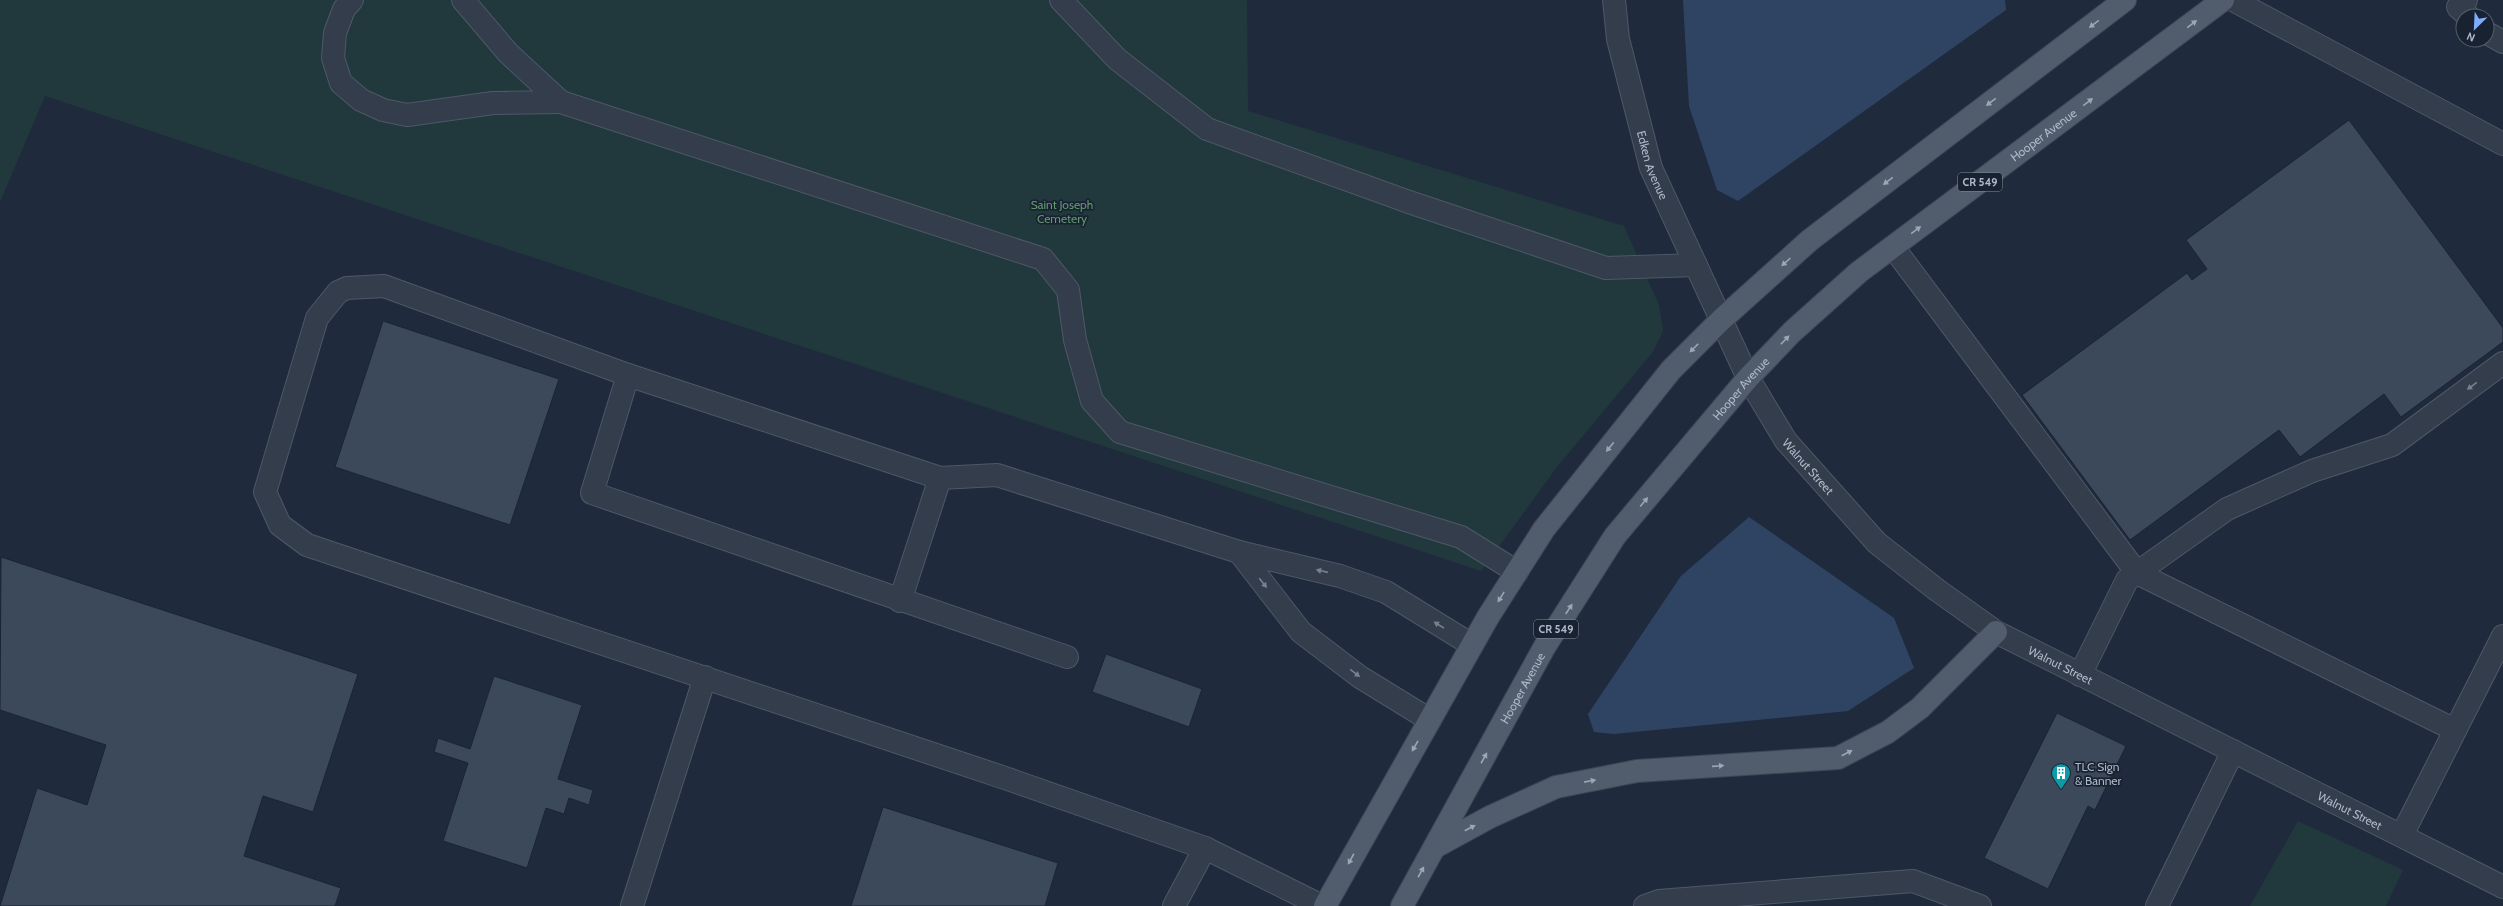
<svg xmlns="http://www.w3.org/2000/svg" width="2503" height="906" font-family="Cabin,sans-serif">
<rect width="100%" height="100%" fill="#1f2b3c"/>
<path fill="#21393d" d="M0 0H1247L1248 111 1624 226 1659 305 1663 331 1652 353 1557 467 1481 571 45 96 0 202Z
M2298 821 2403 870 2386 906H2250Z"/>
<path fill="#2f4463" d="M1683 0H2005L2006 10 1738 201 1717 190 1689 106Z
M1749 517 1894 618 1914 668 1848 711 1614 734 1594 732 1588 714 1681 576Z"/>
<path fill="#3b495b" stroke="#1b2433" d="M2349 120 2503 328V342L2401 417 2384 394 2300 457 2279 430 2130 540 2022 395 2187 273 2192 280 2207 269 2186 240Z
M383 321 559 379 510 525 335 467Z
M1 557 358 674 313 812 263 796 244 856 341 888 335 906H0L37 788 87 805 106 745 0 710Z
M1106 654 1202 689 1189 727 1092 692Z
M494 676 582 705 558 779 593 790 589 805 569 798 564 814 546 808 527 868 443 841 468 763 434 752 438 738 470 749Z
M2057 713 2126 746 2095 810 2088 806 2048 889 1984 858Z
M883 807 1058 863 1045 906H851Z"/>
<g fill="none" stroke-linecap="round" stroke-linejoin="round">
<g stroke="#4e5867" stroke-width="24">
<g id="minor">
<path d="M352 0 344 9 335 33 333 58 341 83 361 100 383 110 407 115 493 103 561 102 508 53 463 0"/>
<path d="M1061 0 1117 59 1207 129 1409 202 1606 268 1696 265"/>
<path id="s1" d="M1614 0 1618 39 1651 168 1748 378 1786 441 1877 543 1937 590 1996 632 2503 887"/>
<path d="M2233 0 2503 144"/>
<path d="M2466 0 2458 7 2468 16"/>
<path d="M2487 33 2503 42"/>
<path d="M561 102 1043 259 1068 290 1075 340 1092 401 1120 432 1461 537 1517 572"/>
<path d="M1893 247 2137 573 2455 730"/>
<path d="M628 375 592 493 1067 657"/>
<path d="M1239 552 1301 632 1360 677 1430 720"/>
<path d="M900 601 940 478"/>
<path d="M2080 675 2127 580 2227 509 2312 471 2392 445 2503 363"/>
<path d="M2402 835 2503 636"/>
<path d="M632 906 705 677"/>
<path d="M1174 906 1205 848"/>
<path d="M1322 906 1205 848 1005 778 307 545 280 525 265 492 317 318 338 292 347 288 384 286 628 375 940 478 997 475 1239 552 1340 576 1386 592 1472 645"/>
<path d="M1645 906 1659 901 1913 881 1980 906"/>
<path d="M2157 906 2233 751"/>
</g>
</g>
<g stroke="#3d4655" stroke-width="24">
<g id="major">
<path d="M1435 847 1490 817 1556 787 1637 771 1838 758 1888 732 1920 708 1996 632"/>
<path d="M1325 906 1488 617 1544 529 1671 370 1721 320 1810 240 2125 0"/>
<path id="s2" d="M1402 906 1545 646 1615 536 1748 378 1792 332 1859 272 2223 0"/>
</g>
</g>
<use href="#minor" stroke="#333d4c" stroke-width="22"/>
<use href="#major" stroke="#515c6c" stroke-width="22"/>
</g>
<defs><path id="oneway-solid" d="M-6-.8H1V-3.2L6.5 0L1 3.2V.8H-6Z"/></defs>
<g fill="#9ba6b6">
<use href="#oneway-solid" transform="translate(2094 24) rotate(143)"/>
<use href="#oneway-solid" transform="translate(2192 24) rotate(-37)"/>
<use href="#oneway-solid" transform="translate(1991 102) rotate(143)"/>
<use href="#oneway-solid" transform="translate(2088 102) rotate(-37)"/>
<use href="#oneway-solid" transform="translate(1888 181) rotate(143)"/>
<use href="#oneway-solid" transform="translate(1916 230) rotate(-37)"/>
<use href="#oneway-solid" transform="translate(1786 262) rotate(138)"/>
<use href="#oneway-solid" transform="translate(1785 340) rotate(-46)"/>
<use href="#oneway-solid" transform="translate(1694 348) rotate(135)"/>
<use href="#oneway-solid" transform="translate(1610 447) rotate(129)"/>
<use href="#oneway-solid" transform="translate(1644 502) rotate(-50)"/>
<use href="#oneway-solid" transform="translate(1501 597) rotate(122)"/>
<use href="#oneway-solid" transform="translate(1569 609) rotate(-57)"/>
<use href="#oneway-solid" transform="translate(1415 746) rotate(120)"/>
<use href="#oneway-solid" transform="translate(1847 753) rotate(-27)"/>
<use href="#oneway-solid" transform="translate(1484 758) rotate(-61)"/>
<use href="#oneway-solid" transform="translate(1718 766) rotate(-4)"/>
<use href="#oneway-solid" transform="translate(1590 781) rotate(-11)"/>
<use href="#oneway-solid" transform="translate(1470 828) rotate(-28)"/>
<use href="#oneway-solid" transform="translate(1351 859) rotate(119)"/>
<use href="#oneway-solid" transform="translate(1421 872) rotate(-61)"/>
</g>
<g fill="#778190">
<use href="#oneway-solid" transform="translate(2472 386) rotate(144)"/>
<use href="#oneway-solid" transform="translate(1322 571) rotate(-167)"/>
<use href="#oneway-solid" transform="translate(1263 583) rotate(52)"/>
<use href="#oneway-solid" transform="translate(1439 625) rotate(-148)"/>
<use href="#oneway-solid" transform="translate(1355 673) rotate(37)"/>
</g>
<defs>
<g id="building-pin" transform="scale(1)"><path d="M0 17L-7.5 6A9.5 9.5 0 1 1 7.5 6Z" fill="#0f9aa8" stroke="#192231"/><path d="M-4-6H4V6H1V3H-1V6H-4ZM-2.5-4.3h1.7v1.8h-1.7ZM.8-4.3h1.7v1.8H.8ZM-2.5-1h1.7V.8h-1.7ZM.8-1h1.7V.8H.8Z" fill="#fff"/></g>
</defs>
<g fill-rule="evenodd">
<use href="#building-pin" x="2061" y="773"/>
</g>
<g text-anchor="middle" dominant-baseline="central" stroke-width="3.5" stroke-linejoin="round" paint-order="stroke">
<g fill="#192231" stroke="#818b9b" stroke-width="1">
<rect x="1958" y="173" width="44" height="18" rx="3"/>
<rect x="1534" y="620" width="44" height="18" rx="3"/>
</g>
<g font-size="11" font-weight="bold" fill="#aeb8c8">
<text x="1980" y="182">CR 549</text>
<text x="1556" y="629">CR 549</text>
</g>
<g font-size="12" fill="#aeb8c8" stroke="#192231">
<text stroke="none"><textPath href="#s2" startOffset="1017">Hooper Avenue</textPath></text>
<text stroke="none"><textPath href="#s1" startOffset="170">Edken Avenue</textPath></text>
<text stroke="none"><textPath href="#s2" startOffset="621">Hooper Avenue</textPath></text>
<text stroke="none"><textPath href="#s1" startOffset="511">Walnut Street</textPath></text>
<text stroke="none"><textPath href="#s1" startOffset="835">Walnut Street</textPath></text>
<text stroke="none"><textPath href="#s2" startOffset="249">Hooper Avenue</textPath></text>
<text stroke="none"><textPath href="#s1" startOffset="1159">Walnut Street</textPath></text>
</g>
<g font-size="12" fill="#639b71" stroke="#192231">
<text x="1062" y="204">Saint Joseph<tspan x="1062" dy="14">Cemetery</tspan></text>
</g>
<g font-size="12" fill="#aeb8c8" stroke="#192231" text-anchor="start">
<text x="2075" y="766">TLC Sign<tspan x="2075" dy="14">&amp; Banner</tspan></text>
</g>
</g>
<g transform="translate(2475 28) rotate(204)"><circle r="19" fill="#192231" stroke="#555e6d"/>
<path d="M0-3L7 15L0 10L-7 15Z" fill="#7cadff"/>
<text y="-6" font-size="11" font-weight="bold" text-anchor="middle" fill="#aeb8c8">N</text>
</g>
</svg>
